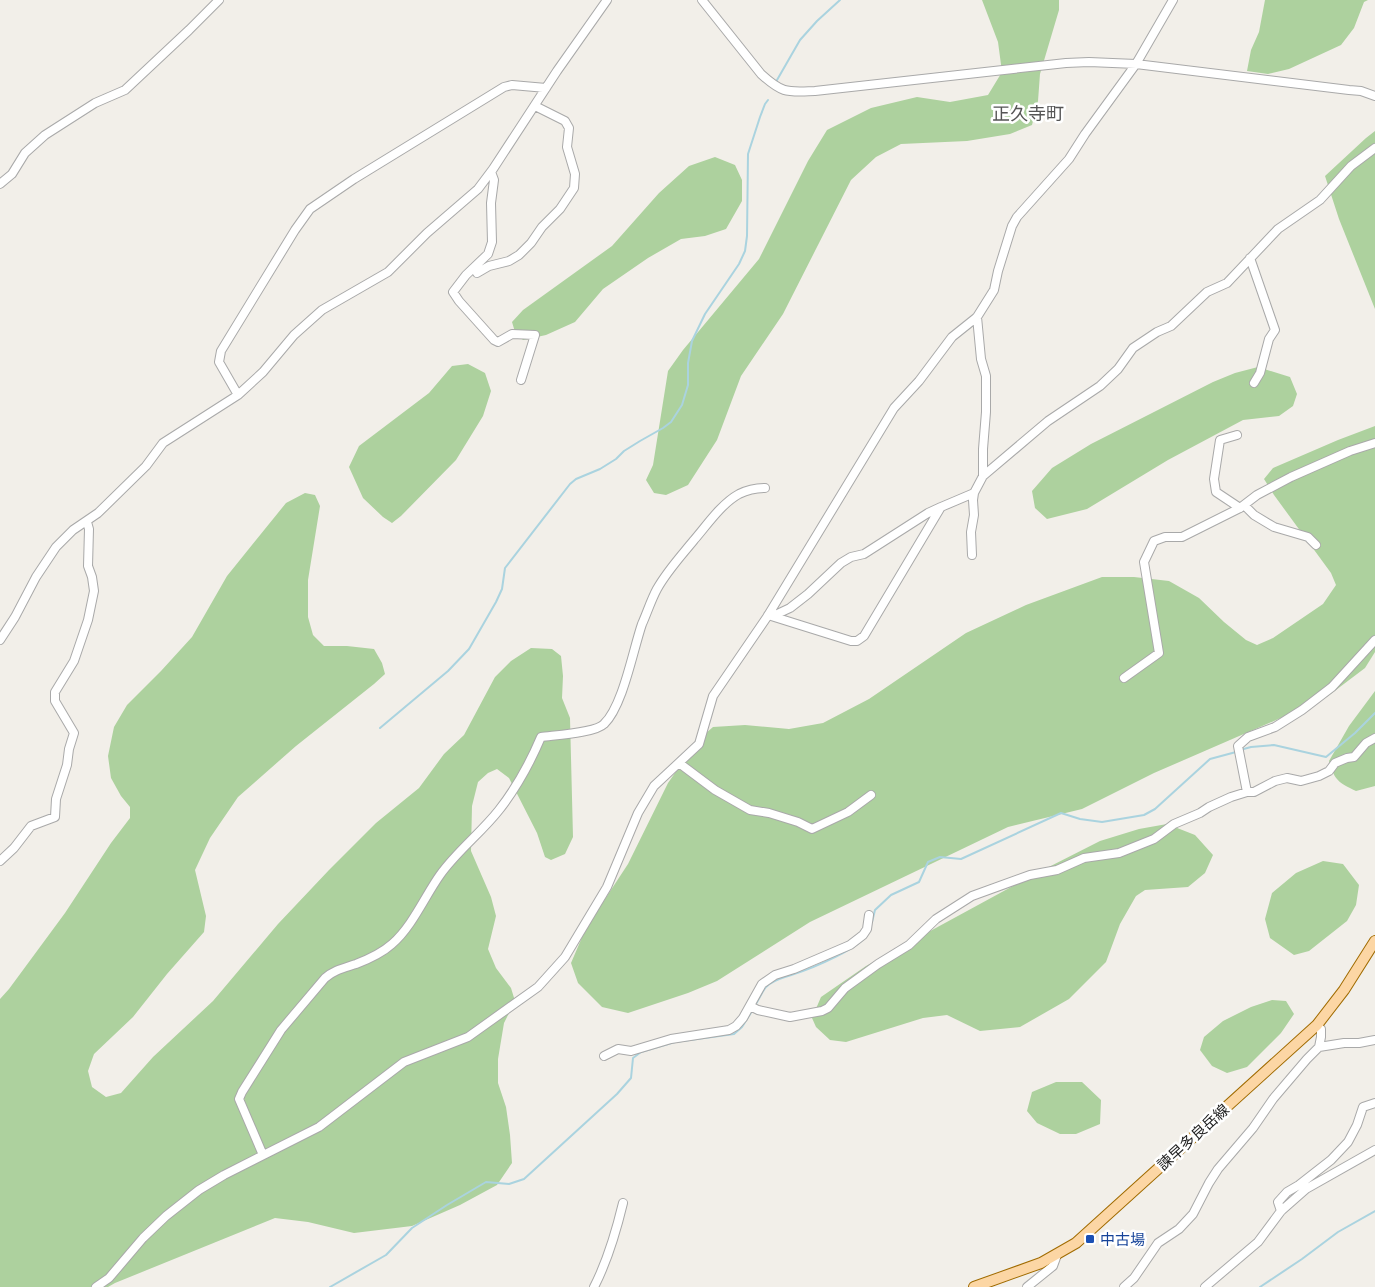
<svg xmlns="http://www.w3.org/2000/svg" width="1375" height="1287" font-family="Inter,'Noto Sans JP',sans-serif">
<rect width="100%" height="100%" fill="#f2efe9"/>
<path fill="#add19e" d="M982 0H1059V10L1040 74 1038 101 1032 125 1010 134 967 141 901 144 876 157 851 180 783 314 741 376 717 440 688 485 666 495 654 493 646 480 653 465 668 371 683 350 759 259 808 161 827 130 871 108 917 97 950 102 988 95 1002 72 998 42Z
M1265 0H1368L1364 2 1354 28 1341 45 1289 69 1268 74 1247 71 1251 50 1259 32Z
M1375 131V309L1339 219 1325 176 1366 138Z
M715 157 735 165 742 180V201L726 229 705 236 681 239 648 258 603 289 575 322 546 335 523 340 515 332 512 322 523 310 612 246 659 193 689 166Z
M468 364 485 373 491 391 483 416 456 460 401 516 392 523 383 517 363 498 349 467 359 446 429 393 452 366Z
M1258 367 1290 377 1297 394 1293 406 1279 416 1243 420 1168 460 1087 509 1047 519 1035 508 1032 491 1052 468 1091 444 1213 382 1235 373Z
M1375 426V652L1365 668 1328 696 1274 721 1154 773 1082 809 1008 827 810 922 717 981 688 993 628 1013 602 1007 578 983 571 963 586 928 628 864 668 783 698 740 713 727 745 725 789 729 823 723 869 699 966 633 1026 605 1102 577H1134L1169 581 1199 598 1224 622 1246 640 1257 645 1273 638 1323 604 1336 585 1331 573 1274 495 1264 479 1273 468 1338 440Z
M305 493 315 495 320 506 308 580V617L313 635 324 646H347L374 649 382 663 385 674 374 684 296 746 238 797 210 838 195 870 206 916 204 932 167 974 133 1017 94 1054 88 1071 92 1087 106 1097 121 1093 153 1057 213 1001 278 924 329 870 376 823 419 788 444 754 464 735 495 677 511 661 531 648 552 649 561 656 563 676 562 698 570 718 573 837 565 854 551 860 545 857 537 833 509 778 497 769 488 773 478 782 472 806 471 851 491 897 496 916 488 949 496 968 511 988 515 1001 504 1023 498 1059V1083L506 1107 510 1135 512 1163 497 1185 460 1205 412 1226 354 1233 308 1222 275 1218 115 1283 108 1287H0V999L9 989 65 913 111 843 130 818V807L121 796 111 778 108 756 114 727 127 705 161 671 192 637 227 576 286 503Z
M1375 691V786L1356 791C1338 782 1335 781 1329 761L1349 726Z
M1167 824 1195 835 1213 855 1205 873 1188 887 1145 890 1136 896 1120 924 1106 962 1069 999 1020 1027 980 1031 947 1015 923 1018 846 1042 830 1040 816 1027 812 1018 821 997 866 966 1037 873 1100 841 1139 829Z
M1323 861 1343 864 1359 885 1356 905 1347 921 1309 951 1294 955 1270 938 1265 919 1272 893 1296 873Z
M1272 1000 1286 1001 1294 1014 1281 1033 1247 1067 1227 1073 1212 1066 1200 1050 1204 1037 1223 1021 1251 1007Z
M1056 1082H1082L1101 1100 1100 1124 1076 1134H1060L1037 1123 1027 1111 1032 1092Z"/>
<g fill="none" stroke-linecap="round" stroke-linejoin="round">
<path stroke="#aad3df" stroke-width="2" d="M777 80 800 40 817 21 840 0
M380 728 448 671 469 649 496 602 502 589 505 568 570 484 576 479 600 469 616 459 624 451 640 441 663 428 671 422 682 405 688 385V363L692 341 705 314 739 264 745 251 747 236 748 154 760 117 765 104 768 100
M1240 750 1251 747 1274 745 1326 757 1355 733 1375 713
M872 922 875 910 891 895 919 882 928 862 940 857 961 859 1061 813 1080 819 1102 822 1144 815 1155 809 1210 759 1236 752
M754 1007C758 1001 762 992 766 987 774 979 784 978 794 974 810 969 865 947 869 931
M330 1287 386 1255 412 1228 447 1205 486 1182 509 1184 524 1179 617 1094 631 1078 633 1058 641 1052 675 1042 734 1034 742 1027 752 1011
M1260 1287 1302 1259 1338 1232 1375 1211"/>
<g stroke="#a9a9a9" stroke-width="10">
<path id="minor" d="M702 0 761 74C783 94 787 92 815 91L1066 63 1089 62 1136 64 1349 90 1361 91 1375 96
M491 172 494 180 491 203 492 242 488 254 466 275 453 292 459 301 494 340 498 342 512 334 535 335 521 380
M0 184 12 174 25 153 45 135 95 103 125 90 189 30 219 0
M1250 258 1275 330 1269 339 1260 373 1254 383
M477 273 489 266 509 261 519 255 531 243 542 227 560 209 574 188 575 174 567 147 569 128 565 121 535 106
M977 317 981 359 986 376V412L983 449V476
M238 395 219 362 221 351 295 230 310 209 354 179 504 87 512 85 546 88
M1237 435 1220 440 1214 479 1216 492 1240 508
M1244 505 1254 515 1274 527 1308 537 1316 545
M941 507 974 493
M972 555 971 532 974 515 973 500 974 493 983 476 1048 421 1100 386 1118 369 1133 348 1157 332 1171 326 1207 292 1227 283 1278 229 1320 200 1351 166 1375 148
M768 615 851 641H857L864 636 941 507 928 513 864 554 851 557 841 563 808 594 790 608 773 616
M0 640 15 617 36 577 56 547 73 530 98 513 146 466 163 443 238 395 263 372 294 335 322 310 388 272 427 233 478 189 493 169 557 71 607 0
M1124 678 1159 653 1144 562 1154 541 1165 537H1182L1240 508 1257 495 1291 477 1350 451 1375 443
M679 763 715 790 750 810 769 813 798 822 812 829 848 812 871 795
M1247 792 1238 746 1248 737 1275 727 1302 710 1332 687 1375 640
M0 861 14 848 31 826 55 817 56 799 67 765 69 749 74 733 55 701V692L74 661 88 620 94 591 92 577 88 566 89 529 87 522
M750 1006 758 1010 790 1017 822 1011 828 1008 845 988 878 964 909 945 936 919 972 896 1030 875 1057 870 1084 858 1119 853 1154 839 1174 824 1200 813 1209 807 1231 797 1247 792H1254L1275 781 1287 778 1301 781 1319 776 1329 771 1335 763 1347 758 1354 757 1366 743 1375 738
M1317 1025 1321 1029V1037L1319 1047 1344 1043H1359L1375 1040
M604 1056 618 1049 631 1051 671 1039 729 1030 736 1026 743 1018 762 984 775 975 794 969 850 945 863 935 867 929 869 915
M263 1155 239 1099 242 1092 281 1030 325 978C334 970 344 968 356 964 369 959 382 953 392 944 412 927 425 896 440 875 457 851 481 833 499 810 517 787 530 763 541 737 556 735 595 733 604 724 623 706 633 650 642 624 647 613 651 600 657 589 667 571 681 556 694 540 707 525 721 504 739 494 747 490 756 488 765 488
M1281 1211 1278 1202 1287 1192 1299 1185 1331 1160 1348 1142 1357 1125 1363 1107 1375 1103
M96 1287 109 1278 143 1238 166 1216 199 1190 224 1175 319 1127 404 1062 468 1037 538 987 565 957 607 887 638 813 654 786 699 744 713 696 767 617 894 408 919 381 952 337 977 317 994 290 998 271 1012 226 1017 217 1069 159 1085 134 1136 64 1173 0
M594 1287C608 1260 616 1232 623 1203
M1027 1287 1053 1266 1057 1255
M1124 1287 1134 1278 1158 1243 1179 1229 1193 1214 1209 1183 1218 1169 1253 1128 1273 1099 1307 1059 1319 1047
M1205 1287 1258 1242 1281 1211 1306 1189 1375 1150"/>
</g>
<g stroke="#a06b00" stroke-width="12">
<path id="major" d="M974 1287 1041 1263 1076 1243 1317 1025 1344 990 1375 941"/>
</g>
<use href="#minor" stroke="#fff" stroke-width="8"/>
<use href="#major" stroke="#fcd6a4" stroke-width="10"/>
</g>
<rect fill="#1a4fb4" stroke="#fff" stroke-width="2" x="1085" y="1234" width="10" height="10" rx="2.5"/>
<g text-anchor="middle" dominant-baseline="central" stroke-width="5" stroke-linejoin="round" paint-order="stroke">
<g font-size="15" fill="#222" stroke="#fff">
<text transform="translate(1193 1137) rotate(-42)">諫早多良岳線</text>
</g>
<g font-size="15" fill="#164399" stroke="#fff" text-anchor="start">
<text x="1100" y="1239">中古場</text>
</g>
<g font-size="18" fill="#555" stroke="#fff">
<text x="1028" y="113">正久寺町</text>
</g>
</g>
</svg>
